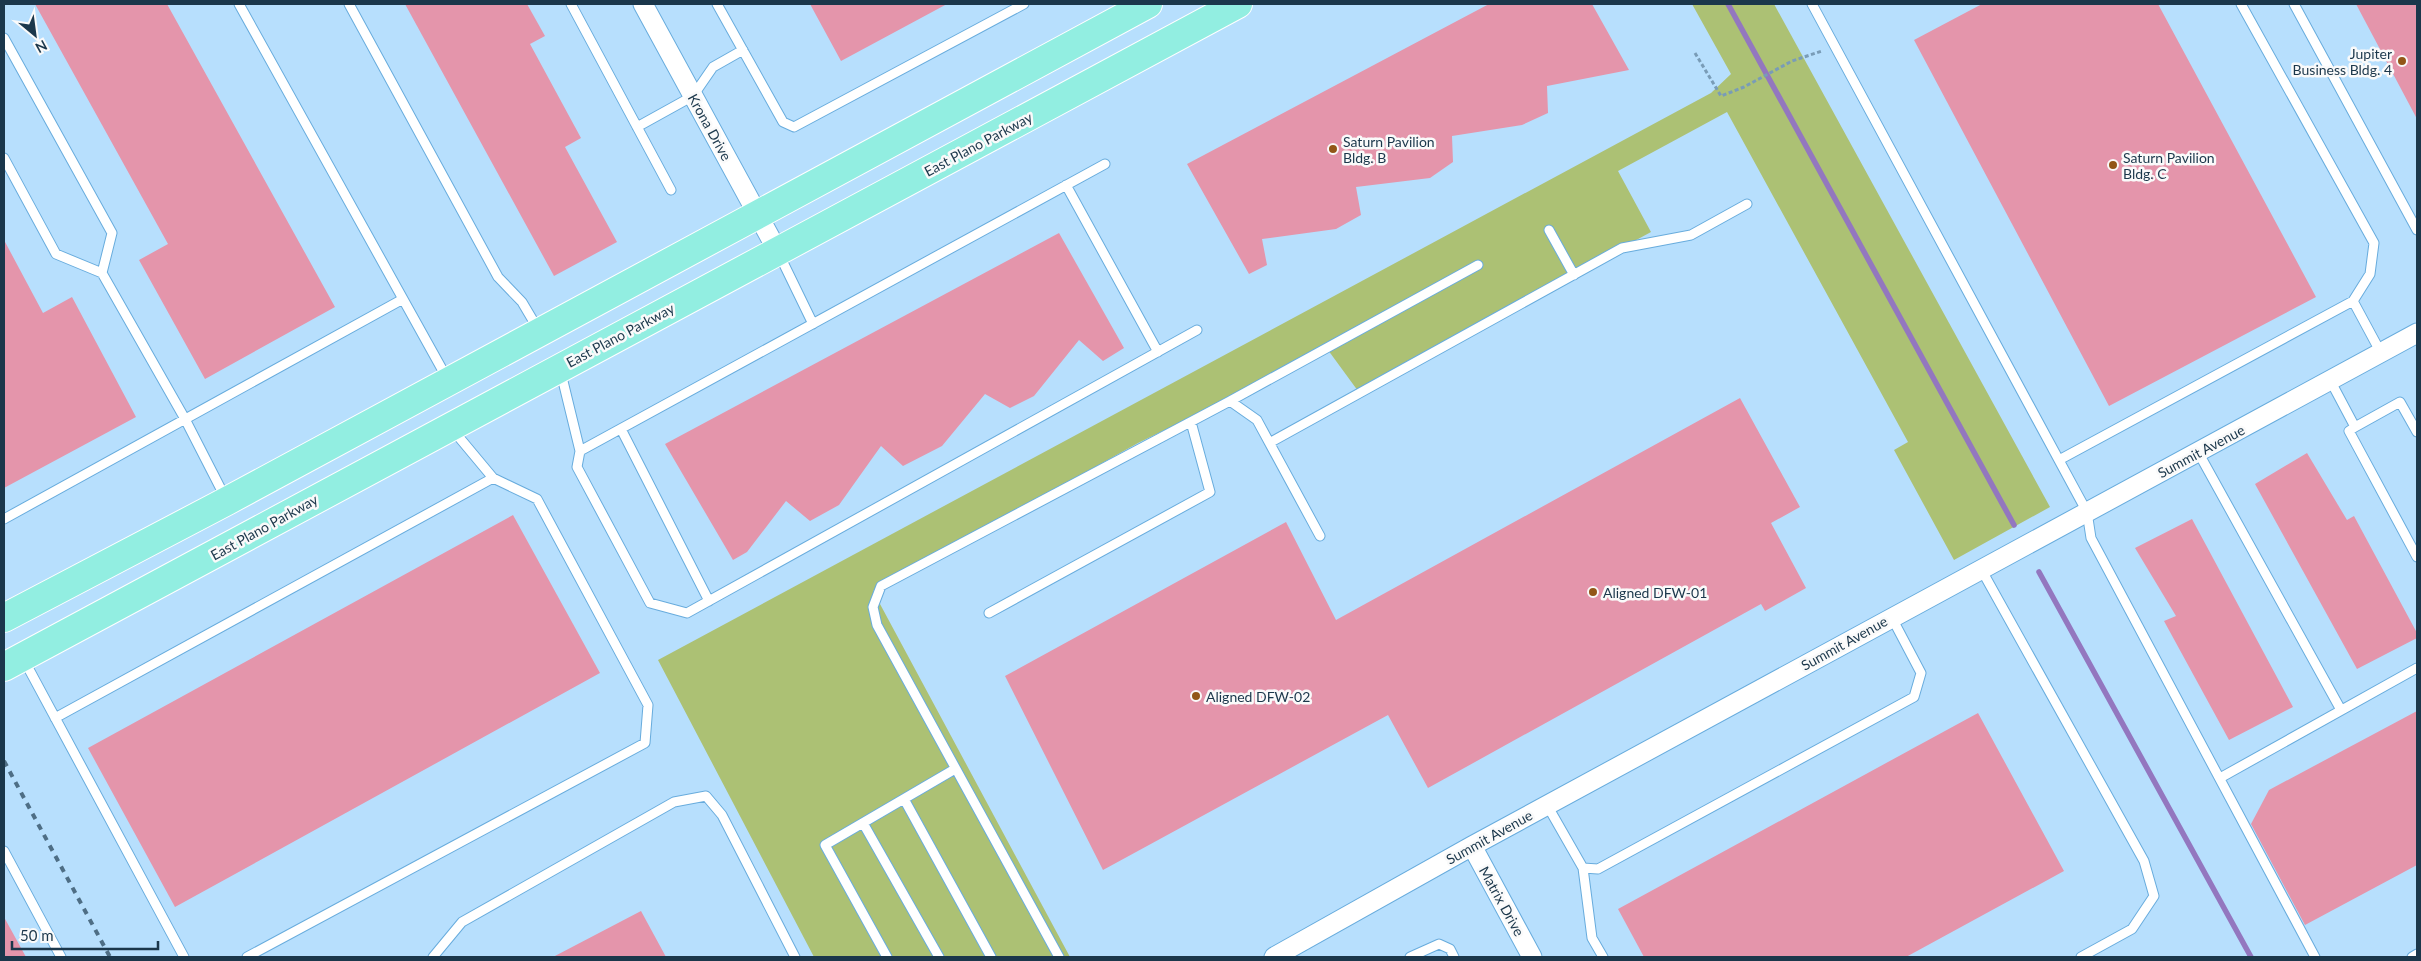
<svg xmlns="http://www.w3.org/2000/svg" width="2421" height="961" font-family="Lato,sans-serif">
<rect width="100%" height="100%" fill="#b7dffd"/>
<path fill="#acc174" d="M1692 4H1774L2050 507 1954 560 1894 450 1908 442 1727 112 1618 171 1651 232 1358 391 1328 350 1138 443 873 591 1070 957H814L658 660 1711 93 1731 74Z"/>
<g fill="none" stroke-linecap="round" stroke-linejoin="round">
<path stroke="#9377bf" stroke-width="5.5" d="M1728 4 2014 525
M2039 572 2251 957"/>
</g>
<path fill="#e495ab" d="M35 4H167L335 307 205 379 139 260 168 244Z
M405 4H527L545 36 530 44 581 138 565 147 617 242 554 276Z
M810 4H947L841 61Z
M1489 4H1592L1629 70 1547 86 1548 113 1522 125 1452 136 1453 162 1430 178 1356 187 1361 215 1336 229 1262 239 1267 265 1249 274 1187 164Z
M1982 4H2158L2316 297 2109 406 1914 40Z
M2356 4H2417V119Z
M1059 233 1124 348 1103 361 1079 340 1034 396 1010 408 985 394 942 446 903 466 881 446 839 505 810 521 786 501 747 552 733 560 665 444Z
M4 240 43 313 72 297 136 417 4 488Z
M1740 398 1800 507 1771 523 1806 588 1765 611 1761 604 1428 788 1388 715 1103 870 1005 676 1286 522 1336 620Z
M2307 453 2347 520 2354 516 2417 633V638L2357 669 2255 484Z
M513 515 600 673 175 907 88 748Z
M2192 519 2293 707 2229 740 2164 621 2176 616 2135 548Z
M2417 711V865L2305 925 2251 824 2269 790Z
M1978 713 2064 871 1906 957H1644L1618 909Z
M641 911 666 957H553Z
M4 917 26 957H4Z"/>
<g fill="none" stroke-linecap="round" stroke-linejoin="round">
<g stroke="#68acdd" stroke-width="11">
<path id="lane" d="M239 4 448 380
M349 4 498 277 522 302 538 329
M571 4 671 190
M717 4 783 122 794 127 1024 4
M1812 4 2087 512 2091 538 2315 957
M2241 4 2374 243 2370 274 2353 301 2381 353
M2294 4 2417 230
M4 38 112 233 102 273 185 419 226 499
M637 127 693 96 713 67 743 50
M4 158 56 254 102 273
M1066 185 1158 352
M1549 230 1574 275
M779 254 813 324
M561 373 580 451 577 467 650 603 687 613 1197 330
M2330 380 2355 427 2400 402 2417 432
M1230 401 1478 265
M2355 427 2349 431 2417 557
M621 429 709 601
M1271 442 1622 248 1691 235 1747 204
M580 451 1105 164
M2198 452 2341 710
M2059 460 2353 301
M4 519 403 299
M1981 569 2144 861 2154 896 2132 929 2081 957
M989 613 1210 492 1191 422
M24 660 184 957
M55 718 493 478
M2220 778 2417 668
M904 799 991 957
M1547 805 1583 868 1598 869 1914 697 1921 673 1892 618
M863 823 939 957
M4 851 61 957
M1583 868 1592 938 1603 957
M247 957 645 743 648 705 537 499 493 478 453 430
M433 957 462 922 674 802 706 796 722 815 795 957
M887 957 825 845 955 769
M1059 957 877 625 873 607 881 586 1230 401 1257 420 1320 536
M1410 957 1439 944 1450 949 1454 957
M2412 957 2417 954"/>
</g>
<g stroke="#68acdd" stroke-width="21">
<path id="street" d="M643 4 777 250
M1472 846 1532 957
M1274 957 1472 846 2417 333"/>
</g>
<g stroke="#fff" stroke-width="30">
<path id="primary" d="M4 618 227 501 1148 4
M4 667 1238 4"/>
</g>
<path stroke="#799cb7" stroke-width="3" stroke-dasharray="4 2.5" stroke-linecap="butt" d="M1695 53 1721 96 1744 87 1792 61 1822 51"/>
<use href="#lane" stroke="#fff" stroke-width="9"/>
<use href="#street" stroke="#fff" stroke-width="19"/>
<use href="#primary" stroke="#92eee1" stroke-width="28"/>
<path stroke="#4e6e85" stroke-width="4" stroke-dasharray="6 6" stroke-linecap="butt" d="M4 761 110 957"/>
</g>
<g fill="#925617" stroke="#fafafa" stroke-width="2">
<circle cx="2402" cy="61" r="5"/>
<circle cx="1333" cy="149" r="5"/>
<circle cx="2113" cy="165" r="5"/>
<circle cx="1593" cy="592" r="5"/>
<circle cx="1196" cy="696" r="5"/>
</g>
<g text-anchor="middle" dominant-baseline="central" stroke-width="5" stroke-linejoin="round" paint-order="stroke">
<g font-size="14" fill="#1b374b" stroke="#fafafa" text-anchor="start">
<text x="2392" y="53" text-anchor="end">Jupiter<tspan x="2392" dy="16">Business Bldg. 4</tspan></text>
<text x="1343" y="141">Saturn Pavilion<tspan x="1343" dy="16">Bldg. B</tspan></text>
<text x="2123" y="157">Saturn Pavilion<tspan x="2123" dy="16">Bldg. C</tspan></text>
<text x="1603" y="592">Aligned DFW-01</text>
<text x="1206" y="696">Aligned DFW-02</text>
</g>
<g font-size="14" fill="#1b374b" stroke="#fafafa">
<text transform="translate(710 127) rotate(61)">Krona Drive</text>
<text transform="translate(978 144) rotate(-28)">East Plano Parkway</text>
<text transform="translate(620 335) rotate(-28)">East Plano Parkway</text>
<text transform="translate(2201 451) rotate(-28)">Summit Avenue</text>
<text transform="translate(264 527) rotate(-29)">East Plano Parkway</text>
<text transform="translate(1844 643) rotate(-29)">Summit Avenue</text>
<text transform="translate(1489 837) rotate(-29)">Summit Avenue</text>
<text transform="translate(1502 901) rotate(61)">Matrix Drive</text>
</g>
</g>
<rect width="2421" height="961" fill="none" stroke="#1b374b" stroke-width="10"/>
<g transform="translate(35 35) rotate(151)" stroke="#fafafa" stroke-width="4" paint-order="stroke">
<path d="M0-4L9 19L0 12L-9 19Z" fill="#1b374b"/>
<text y="-8" font-size="14" font-weight="bold" text-anchor="middle" fill="#1b374b">N</text>
</g>
<path d="M12 941v8h146v-8" fill="none" stroke="#1b374b" stroke-width="2.5"/>
<text x="20" y="941" font-size="15" fill="#1b374b" stroke="#fafafa" stroke-width="4" paint-order="stroke">50 m</text>
</svg>
